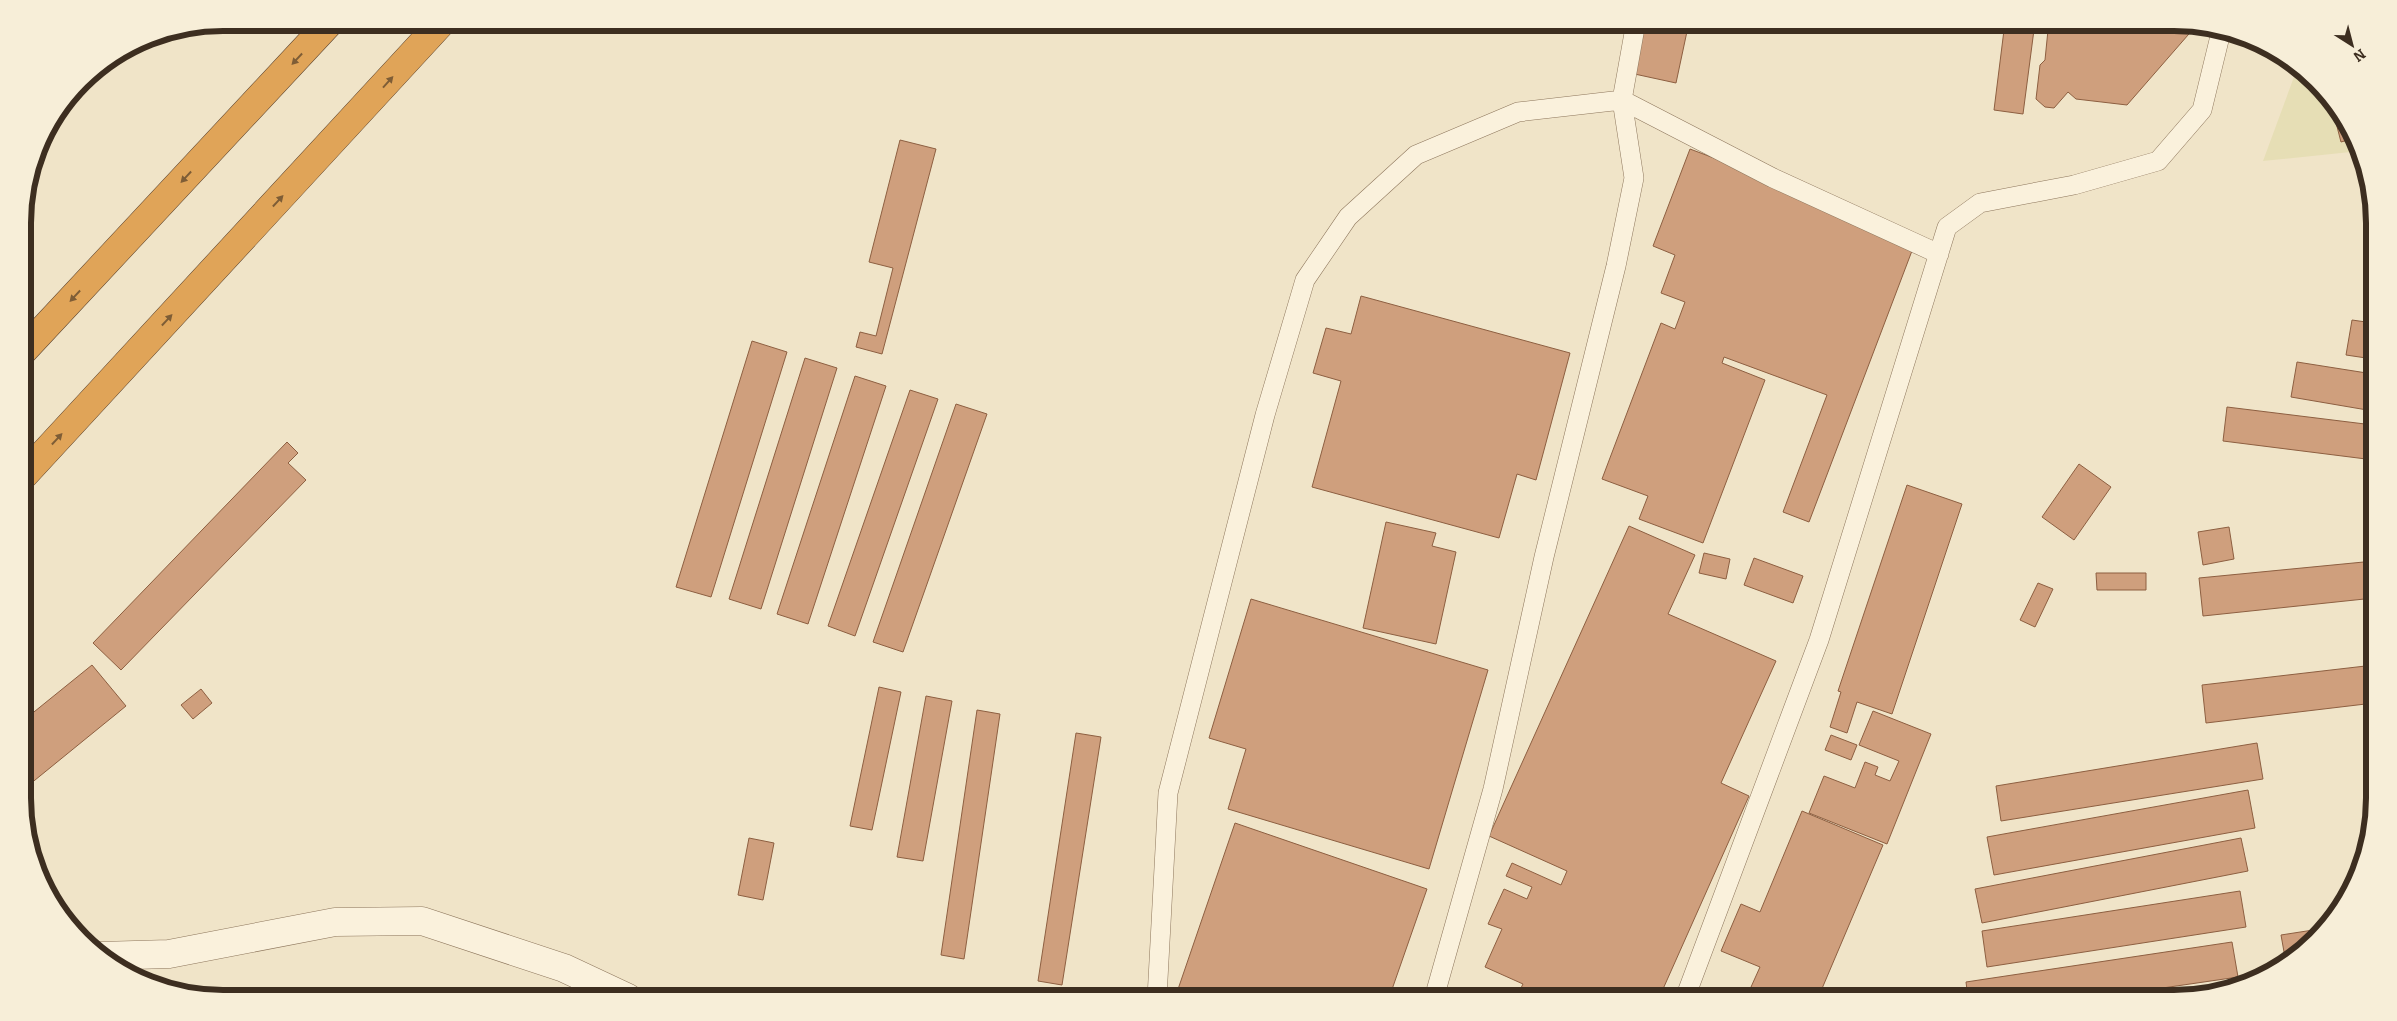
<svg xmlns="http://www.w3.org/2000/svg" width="2397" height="1021" font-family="Bitter,serif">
<rect width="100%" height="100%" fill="#f0e4c8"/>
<path fill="#e6deb5" d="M2298 66 2333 101 2360 151 2263 161Z"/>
<path fill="#cf9f7d" stroke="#8d5f41" d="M1641 22H1689L1676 83 1630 73Z
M2005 22H2035L2023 114 1994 110Z
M2039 22H2174L2195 27 2127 105 2076 99 2068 92 2054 108 2045 107 2036 99 2040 65 2045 60 2048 30Z
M2340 113 2355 138 2341 142 2334 115Z
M900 140 936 149 882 354 856 347 860 332 876 336 893 268 869 262Z
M1690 149 1918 235 1809 522 1783 512 1827 395 1724 357 1722 363 1765 380 1703 543 1639 519 1648 496 1602 479 1661 323 1675 329 1685 302 1661 293 1675 255 1653 246Z
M1361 296 1570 353 1536 480 1517 474 1499 538 1312 487 1341 381 1313 373 1326 328 1351 334Z
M2352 320 2373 323V359L2346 355Z
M752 341 787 352 711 597 676 587Z
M805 358 837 368 761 609 729 599Z
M2297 362 2373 374V411L2291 397Z
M855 376 886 386 808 624 777 614Z
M910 390 938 399 855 636 828 626Z
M956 404 987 414 903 652 873 642Z
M2227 407 2373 425 2374 460 2223 441Z
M287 442 298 453 288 463 306 480 121 670 93 643Z
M2079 464 2111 487 2074 540 2042 517Z
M1907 485 1962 504 1892 714 1857 702 1847 733 1830 727 1841 692 1838 691Z
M1386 522 1436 533 1432 546 1456 552 1436 644 1363 628Z
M1629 526 1695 555 1668 614 1776 661 1721 783 1749 796 1659 998H1532L1519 992 1523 984 1485 967 1502 929 1488 924 1504 889 1527 899 1532 887 1506 876 1512 863 1561 885 1567 871 1489 836Z
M2229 527 2234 559 2203 565 2198 532Z
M1704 553 1730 559 1726 579 1699 573Z
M1754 558 1803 576 1793 603 1744 585Z
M2374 561V598L2203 616 2199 578Z
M2096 573H2146V590H2097Z
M2038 583 2053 589 2035 627 2020 620Z
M1251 599 1488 670 1429 869 1228 809 1246 749 1209 738Z
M92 665 126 706 24 789V720Z
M2374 665V703L2206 723 2202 685Z
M879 687 901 692 872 830 850 826Z
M201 689 212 703 193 719 181 705Z
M926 696 952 701 923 861 897 857Z
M977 710 1000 714 964 959 941 955Z
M1873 711 1931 734 1887 844 1809 813 1824 776 1855 788 1865 762 1878 767 1875 775 1890 781 1899 761 1859 745Z
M1076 733 1101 737 1062 985 1038 981Z
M1831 735 1857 745 1851 760 1825 750Z
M2257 743 2263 779 2001 821 1996 786Z
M2248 790 2255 828 1994 875 1987 837Z
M1802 811 1883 845 1818 998H1767L1768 994 1751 987 1760 967 1721 951 1741 904 1760 912Z
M1235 823 1427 889 1389 998H1175Z
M749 838 774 843 763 900 738 895Z
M2241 838 2248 871 1982 923 1975 889Z
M2240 891 2246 927 1987 967 1982 931Z
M2326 928 2296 957 2286 963 2281 935Z
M2232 942 2238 977 2094 998H1968L1966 982Z"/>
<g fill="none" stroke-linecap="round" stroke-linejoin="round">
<g stroke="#8d765c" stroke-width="20">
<path id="lane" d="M1157 998 1168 793 1265 415 1305 280 1348 217 1416 155 1518 112 1622 100 1773 178 1939 254
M1434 998 1493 789 1544 557 1616 266 1634 178 1622 100 1636 22
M1685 998 1819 640 1947 227 1980 203 2074 185 2158 161 2202 110 2221 32"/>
</g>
<g stroke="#8d765c" stroke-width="29">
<path id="street" d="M100 956 169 954 335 922 422 921 564 968 628 998"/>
</g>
<g stroke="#5b4430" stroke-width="29">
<path id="highway" d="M23 351 330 22
M24 475 442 22"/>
</g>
<use href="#lane" stroke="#faf1dc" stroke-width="19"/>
<use href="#street" stroke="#faf1dc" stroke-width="28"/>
<use href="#highway" stroke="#e0a458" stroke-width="28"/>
</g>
<defs><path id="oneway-solid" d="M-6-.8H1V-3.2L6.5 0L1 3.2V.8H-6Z" transform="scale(1.25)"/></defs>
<g fill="#7e5d36">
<use href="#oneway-solid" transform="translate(297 59) rotate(133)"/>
<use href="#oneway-solid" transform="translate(388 82) rotate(-48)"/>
<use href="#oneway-solid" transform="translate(186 177) rotate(133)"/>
<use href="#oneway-solid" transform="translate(278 201) rotate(-47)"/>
<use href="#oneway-solid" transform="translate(75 296) rotate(133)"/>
<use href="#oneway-solid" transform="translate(167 320) rotate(-47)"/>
<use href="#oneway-solid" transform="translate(57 439) rotate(-47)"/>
</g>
<path d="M0 0H2397V1021H0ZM223 31H2174A192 192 0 0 1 2366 223V798A192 192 0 0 1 2174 990H223A192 192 0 0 1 31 798V223A192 192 0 0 1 223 31Z" fill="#f7eed8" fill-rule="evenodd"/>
<path fill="none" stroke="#3d2e20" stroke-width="6" d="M223 31H2174A192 192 0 0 1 2366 223V798A192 192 0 0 1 2174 990H223A192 192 0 0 1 31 798V223A192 192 0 0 1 223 31Z"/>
<g transform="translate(2352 45) rotate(144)" stroke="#f7eed8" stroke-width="4" paint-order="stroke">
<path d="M0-4L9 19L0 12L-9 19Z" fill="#3d2e20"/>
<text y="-8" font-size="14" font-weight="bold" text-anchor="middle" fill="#3d2e20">N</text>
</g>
</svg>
